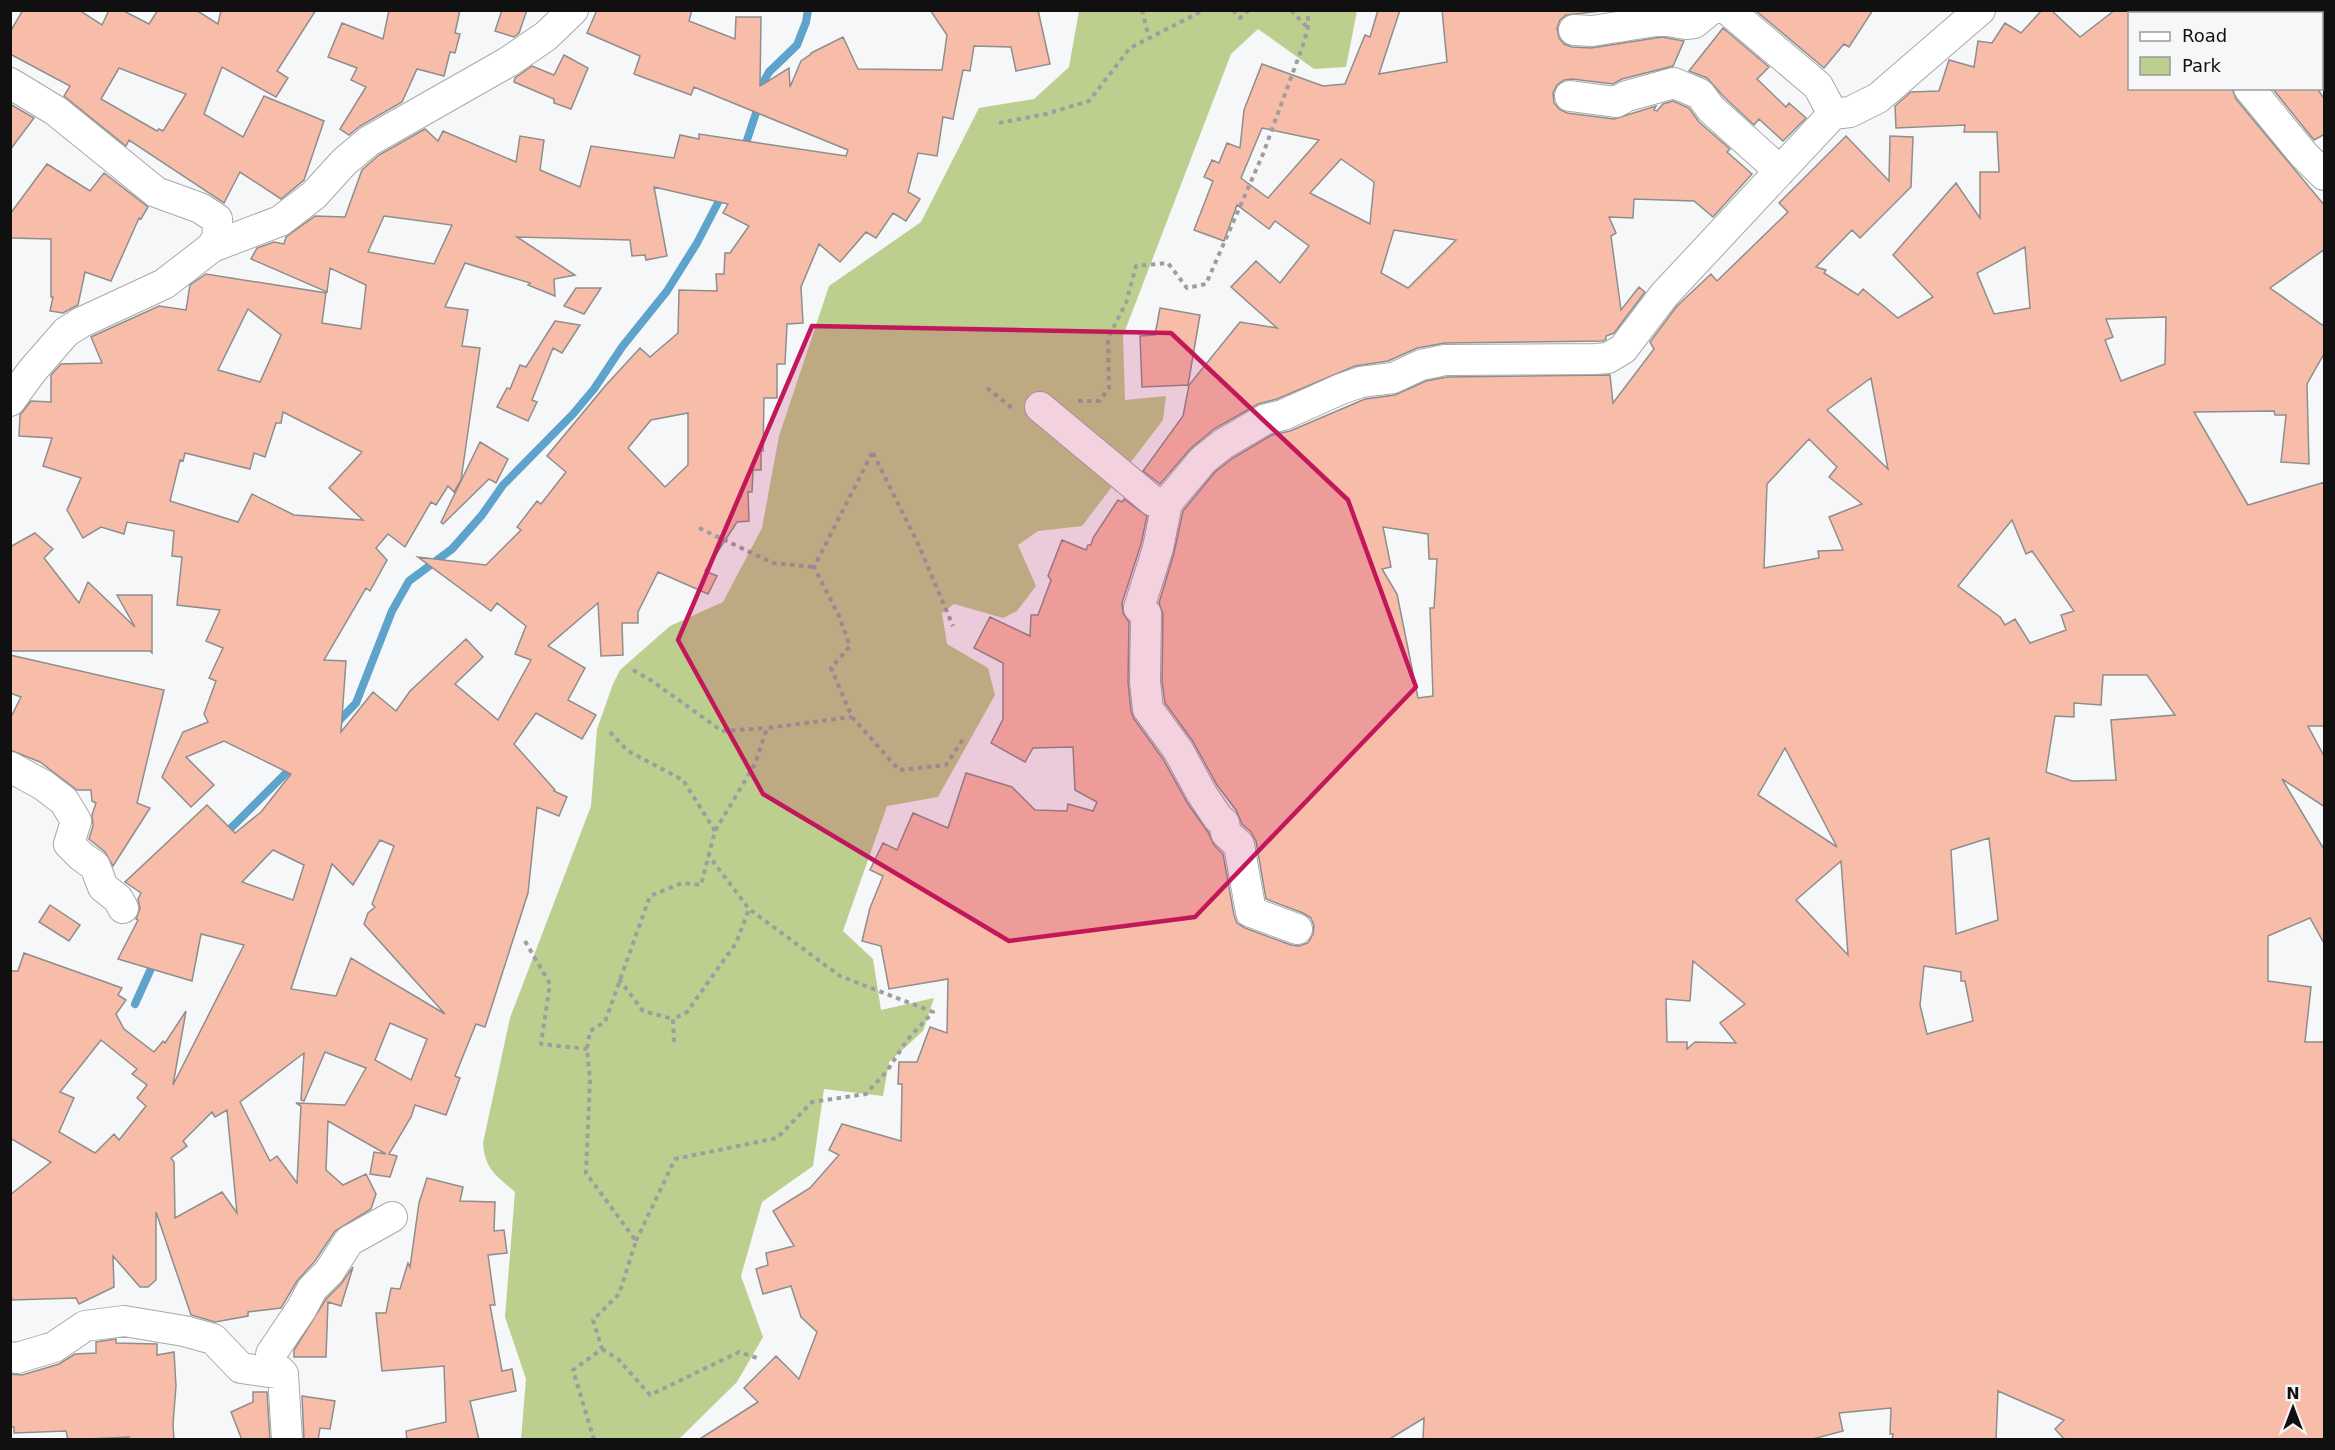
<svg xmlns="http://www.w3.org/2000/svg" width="2335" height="1450" font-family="'DejaVu Sans',sans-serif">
<rect width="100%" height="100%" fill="#f6f7f9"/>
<path fill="#bccf8e" d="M1079 11H1357L1346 67 1314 69 1258 29 1231 54 1123 336 1125 400 1166 396 1163 420 1082 526 1038 531 1018 545 1036 586 1017 611 1003 618 954 604 942 613 947 644 988 668 995 695 938 797 887 806 843 931 873 959 881 1010 934 998 923 1031 889 1062 883 1096 824 1089 813 1166 762 1202 741 1276 763 1337 737 1382 679 1439H521L526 1379 505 1317 515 1192C496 1175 485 1170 483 1143L510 1018 591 806 597 729 613 684 620 670 670 626 723 602 762 528 779 436 829 286 921 222 979 108 1034 99 1069 67Z"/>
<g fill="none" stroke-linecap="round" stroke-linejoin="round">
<path stroke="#5da3cc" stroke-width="8" d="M744 149 757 110 760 88 769 72 797 45 806 22 808 10
M336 724 356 703 392 611 409 581 452 549 482 515 503 485 573 414 594 389 622 347 667 291 697 243 723 193
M225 834 293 766
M135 1004 154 962"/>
</g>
<path fill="#f8bda9" stroke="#8f8d8d" stroke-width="1.5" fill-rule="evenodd" d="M23 10H79L102 25 109 10H122L149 24 158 10H196L218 24 221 10H316L277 71 288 78 276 97 222 67 204 114 243 137 264 96 324 121 304 180 281 199 240 172 224 203 129 140 126 146 64 96 70 86 10 54V32ZM119 68 186 94 163 131 159 129 157 131 101 99Z
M389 10H460L455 33 460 34 455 53 450 52 444 76 417 69 402 102 360 126 349 135 340 129 366 87 351 80 357 68 328 57 342 23 383 39Z
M502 10H527L519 33 514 37 495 31Z
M597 10H692L689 21 735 39 736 17H761L760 86 789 68 790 87 801 61 811 54V53L843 37 858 69 942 70 947 35 930 10H1038L1050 64 1016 71 1011 47 974 46 970 71 963 70 953 119 943 117 937 156 918 153 908 192 920 199 906 221 893 213 876 238 866 232 840 262 819 244 801 287 803 323 787 324 785 364H777V398H764L763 451H761V470H753L752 492H748L749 521 737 522 705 571 717 576 708 594 658 572 638 612V623H622L623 655 601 656 598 603 548 646 585 668 568 700 596 715 582 739 536 713 514 744 555 790 554 791 567 797 559 816 537 807 528 893 485 1027 476 1024 455 1076 460 1078 446 1115 415 1105 411 1117 389 1154 397 1156 390 1177 370 1174 374 1152 386 1154 328 1121 326 1170 343 1185 366 1174 376 1194 371 1209 335 1231 315 1261 297 1281 281 1308 248 1312V1316L215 1322 191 1315 156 1212V1280L148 1287H140L113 1256 114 1287 79 1304 76 1298 12 1300 10 1285V1195L51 1162 10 1138V971H18L24 953 122 988 118 995 126 1000 116 1014 124 1029 154 1052 163 1041 165 1043 186 1011 173 1085 244 945 201 934 192 981 118 959 138 920 136 919 140 909 138 899 141 893 125 882 207 805 235 833 261 812 291 774 224 741 186 757 214 785 191 807 162 777 183 732 208 722 204 714 216 681 209 678 223 648 206 641 220 610 177 605 182 557 172 556 174 531 127 522 124 534 101 527 83 538 67 510 81 478 43 466 52 438 19 436 20 415 31 401 51 402V375L61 364 102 363 91 337 159 306 186 310 190 285 206 274 326 293 322 323 361 329 366 285 330 268 327 292 251 259 257 248 274 242 284 244 286 237 315 216 345 217 362 170 379 155 425 129 438 141 443 131 516 162 520 136 544 140 540 170 580 187 591 146 674 158 680 135 699 139V134L846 156 848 150 694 87 691 95 634 74 640 56 587 33ZM654 187 728 204 723 213 749 226 730 253H725L724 274H716L717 291 679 290 678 333 650 357 640 348 606 385 547 456 566 472 541 504 537 501 517 527 521 530 486 565 418 557 491 611 497 603 526 626 515 654 531 660 498 720 455 684 483 657 466 639 410 691 396 711 373 692 341 732 346 661 324 660 366 588 370 591 387 560 376 548 388 534 405 547 431 502 436 505 448 486 454 492 461 480 480 348 462 346 468 310 445 307 465 263 530 283 528 285 555 296 554 279 575 275 517 237 630 240 632 256 645 255 646 260 667 256ZM384 216 452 225 434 264 368 252ZM248 309 281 335 260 382 218 370ZM283 412 362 452 329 488 363 520 294 515 252 494 238 522 170 501 180 460 183 461 185 453 250 469 254 453 265 457 276 423H281ZM688 413V465L665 487 628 448 651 420ZM380 840 394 846 372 904 375 907 368 913 364 924 445 1014 351 958 336 996 291 989 332 864 353 885ZM273 850 304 865 293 900 242 882ZM390 1023 427 1039 411 1080 375 1060ZM101 1040 137 1069 132 1074 147 1085 137 1098 146 1106 119 1140 114 1134 95 1153 59 1132 74 1098 60 1092ZM325 1052 366 1068 345 1105 296 1103 301 1106 297 1183 277 1156 270 1161 240 1102 304 1053 301 1100 304 1101ZM227 1110 237 1213 222 1192 175 1218 174 1162 171 1158 187 1146 183 1141 212 1112 215 1117Z
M1378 10H1400L1379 74 1447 62 1442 10H1611L1566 15 1560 20 1557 28 1559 38 1564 44 1572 47 1591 48 1662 37 1684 41 1673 66 1622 79 1613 84 1572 79 1564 80 1557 85 1553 93 1554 103 1559 109 1567 113 1614 119 1656 106 1654 110 1657 111 1663 104 1673 101 1689 108 1699 122 1730 149 1727 152 1752 174 1713 217 1694 201 1634 199 1633 218 1609 217 1616 233 1611 236 1621 310 1639 287 1645 292 1614 333 1606 336V339L1603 341 1445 343 1417 348 1388 361 1355 366 1277 399 1258 404 1214 429 1190 449 1160 484 1143 471 1183 416 1189 385 1240 322 1277 328 1231 287 1256 261 1280 283 1309 246 1275 221 1269 229 1237 205 1224 241 1194 230 1213 181 1204 177 1212 160 1219 163 1227 143 1240 148 1244 110 1262 64 1323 86 1345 84 1365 35 1370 37ZM1262 128 1319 140 1268 198 1241 178ZM1341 159 1374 182 1370 224 1310 193ZM1394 230 1456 240 1408 288 1381 273Z
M1755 10H1873L1849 47 1844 44 1824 68Z
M2042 10H2051L2080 37 2115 10H2130V88H2232L2236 99 2325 206V249L2270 288 2325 327V352L2307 384 2309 464 2281 462 2286 415H2275L2274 411 2194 412 2248 505 2325 482V726H2308L2325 758V807L2282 779 2325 851V945L2310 918 2268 936V981L2311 987 2305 1042H2325V1440H2065L2055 1429 2064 1420 1998 1391 1996 1440H1892L1893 1434H1890L1891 1408 1839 1413 1843 1431 1809 1440H1423L1424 1418 1388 1440H698L758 1402 744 1388 776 1356 799 1379 817 1332 801 1317 791 1286 763 1294 756 1269 768 1265 766 1253 794 1246 773 1211 810 1188 839 1155 829 1150 842 1124 901 1141 902 1084H898L899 1062H917L930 1027 947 1033 948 979 889 989 881 946 862 941 870 908 883 876 870 870 883 843 897 850 913 813 948 828 966 773 1012 787 1035 810 1067 811 1068 804 1093 811 1097 802 1075 790 1073 747 1033 748 1025 762 991 743 1003 719V663L974 648 990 617 1030 636 1031 615H1038L1051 580 1048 576 1062 540 1086 550 1088 545H1091L1093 538 1118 500 1122 502 1124 499 1147 516 1141 544 1122 603 1123 613 1129 622 1128 682 1131 711 1134 719 1163 759 1188 804 1208 832 1214 845 1223 854 1234 915 1237 923 1245 928 1291 945 1299 946 1308 943 1313 934 1314 926 1311 918 1303 913 1266 899 1256 841 1251 832 1242 824 1236 810 1217 785 1192 740 1165 703 1162 681 1163 614 1159 603 1174 553 1183 511 1215 472 1233 458 1272 435 1290 431 1365 399 1395 395 1426 381 1447 377 1610 375 1613 403 1654 349 1650 342 1677 306 1711 274 1717 281 1788 212 1779 203 1846 136 1889 181 1890 136 1913 137 1911 187 1860 238 1852 230 1816 267 1826 270 1824 273 1858 295 1863 289 1898 318 1933 297 1893 255 1956 183 1980 218V172H1999L1997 132H1964L1965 125 1896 128 1895 106 1911 92 1939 91 1949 60 1974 67 1978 41 1992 43 2005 23 2021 33ZM2025 247 2030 308 1994 314 1977 273ZM2166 317 2165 364 2121 381 2105 340 2113 337 2106 319ZM1871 378 1888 469 1827 410ZM1809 439 1837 467 1829 477 1862 504 1829 517 1843 550 1818 551 1819 558 1764 568 1767 484ZM2012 520 2026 554 2032 551 2074 611 2061 615 2066 630 2030 643 2015 619 2005 625 2000 617 1958 586ZM1383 527 1428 534 1429 559H1437L1434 608H1430L1433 696 1418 698 1397 594 1382 569 1391 567ZM2103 675H2147L2175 715 2111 720 2116 780 2072 781 2046 772 2055 716 2074 717V703L2101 705ZM1785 748 1837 847 1758 795ZM1989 838 1998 920 1956 934 1951 850ZM1841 861 1848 955 1796 900ZM1693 961 1745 1004 1720 1023 1736 1043 1695 1042 1687 1049V1042H1667L1666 999 1690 1001ZM1924 966 1961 972V981H1965L1973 1021 1927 1034 1920 1005Z
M1723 28 1769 67 1757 79 1786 107 1789 103 1806 118 1783 141 1759 119 1754 125 1724 97 1707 78 1689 71Z
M564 55 588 68 571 109 554 103V99L514 82 515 78 532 66 554 75Z
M2272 88H2317L2325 100V134L2314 140Z
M10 104 34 118 10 150Z
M47 164 90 191 104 173 148 207 141 219 139 218 111 281 85 272 78 305 63 313 50 311 53 297H51V239L10 238V214Z
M576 288H601L584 314 564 306Z
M1160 308 1200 315 1188 385 1142 387 1140 336 1155 335Z
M555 321 580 325 562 353 553 348 532 400 537 402 528 421 497 407 507 388 510 389 520 365 526 367Z
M480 442 508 459 496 483 489 479 443 524 441 522Z
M35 533 53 549 44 558 79 603 88 582 135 627 117 595H152V653L150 651H10V547Z
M10 655 164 690 137 803 150 808 113 866 105 852 89 839 93 826 92 815 96 803 92 801 91 790H77L40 762 10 750V719L21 697 10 693Z
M50 905 80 925 69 941 39 922Z
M427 1178 463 1187 460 1201 495 1202 494 1231 504 1230 507 1253 488 1255 495 1305H490L502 1371 512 1369 516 1391 470 1401 479 1440H407L406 1431 446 1422 444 1366 382 1371 376 1313H386L391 1288 400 1289 408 1263 410 1267 419 1203Z
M353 1267 341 1306 328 1302 326 1357H294V1350L326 1299 341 1284Z
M116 1339V1343L157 1344V1355L174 1352 176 1386 173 1424 174 1440H129V1437L68 1440 66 1431 14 1433V1427H10V1374L22 1375 59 1364 75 1354 96 1353V1342Z
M253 1392H267L270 1440H242L231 1412 253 1402Z
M302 1396 335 1401 330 1429 320 1428 318 1440H304Z"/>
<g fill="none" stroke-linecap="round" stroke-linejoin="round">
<g stroke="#a8a9aa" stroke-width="32">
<path id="minor" d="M1728 10 1818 86 1833 114
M2166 10 2170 14
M1574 30 1592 31 1662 20 1686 24 1694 23 1710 10
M10 83 56 111 156 192 200 208 217 219 218 236 212 247
M2249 88 2304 155 2324 175
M1570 96 1616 102 1627 96 1674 83 1700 94 1711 109 1780 171
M10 401 32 371 66 332 82 322 164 284 212 247 280 221 314 195 344 162 369 141 508 62 546 36 573 10
M1040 407 1153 501 1167 503
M10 767 43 785 64 801 76 821 69 844 81 856 95 866 103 887 118 899 123 908
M1297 929 1251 912 1239 845 1226 833 1224 823 1218 818 1202 794 1178 750 1148 709 1145 682 1146 614 1139 608 1158 548 1167 503 1203 460 1223 444 1266 419 1283 415 1341 389 1361 382 1393 378 1421 365 1445 360 1595 359 1608 358 1623 349 1664 295 1833 114 1850 112 1878 98 1980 10
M10 1357 17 1358 54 1347 85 1326 124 1321 184 1331 213 1339 241 1368 283 1374
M287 1440 283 1374 271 1362V1354L302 1308 312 1289 329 1272 349 1241 392 1217"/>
</g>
<path stroke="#9e9ea0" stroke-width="4" stroke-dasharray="4.5 4.5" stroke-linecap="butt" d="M1142 10 1149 38
M1233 10 1240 18 1249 10
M1291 10 1308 28
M999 123 1046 114 1089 101 1130 48 1204 10
M987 388 1012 408
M1078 401H1099L1109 388 1108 338 1126 303 1136 266 1168 263 1187 288 1206 284 1263 154 1303 45 1308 28V10
M872 453 814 567 839 616 850 646 831 668 852 717 899 770 946 765 965 736
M873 453 919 546 953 626
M699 528 773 563 814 567
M633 670 652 681 722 731 767 728
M610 732 628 751 683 780 715 831
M525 941 550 984 541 1044 587 1049
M619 979 643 1011 673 1019
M674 1042 673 1019 687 1012 736 943 749 909 709 856
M636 1241 675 1159 777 1138 812 1102 866 1094 887 1071 907 1040 933 1012 840 976 749 909
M602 1349 618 1359 650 1395 739 1352 757 1358
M594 1440 573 1370 602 1349 593 1320 619 1294 636 1241 586 1173 590 1079 587 1049 590 1031 605 1022 650 896 682 883 701 885 715 831 755 764 767 728 852 717"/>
<use href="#minor" stroke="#fff" stroke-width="30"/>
</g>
<path fill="#c2185b" fill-opacity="0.2" stroke="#c2185b" stroke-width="4.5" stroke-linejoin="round" d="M812 326 1171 333 1348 500 1416 687 1195 917 1009 941 763 794 678 640Z"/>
<rect width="2335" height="1450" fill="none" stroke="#101011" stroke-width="24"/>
<rect x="2128" y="12" width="195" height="78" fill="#f6f7f9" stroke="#9a9b9c" stroke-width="1.5"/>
<rect x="2140" y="32" width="30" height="9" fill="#ffffff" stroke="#9a9b9c" stroke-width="1.5"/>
<text x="2182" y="42" font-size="18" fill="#101011">Road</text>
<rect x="2140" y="57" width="30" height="18" fill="#bccf8e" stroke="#9a9b9c" stroke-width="1.5"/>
<text x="2182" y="72" font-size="18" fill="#101011">Park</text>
<g transform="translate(2293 1408)" stroke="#f6f7f9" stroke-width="4.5" paint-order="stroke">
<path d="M0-4.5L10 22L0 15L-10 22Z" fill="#101011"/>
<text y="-9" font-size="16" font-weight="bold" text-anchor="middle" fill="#101011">N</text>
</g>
</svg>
